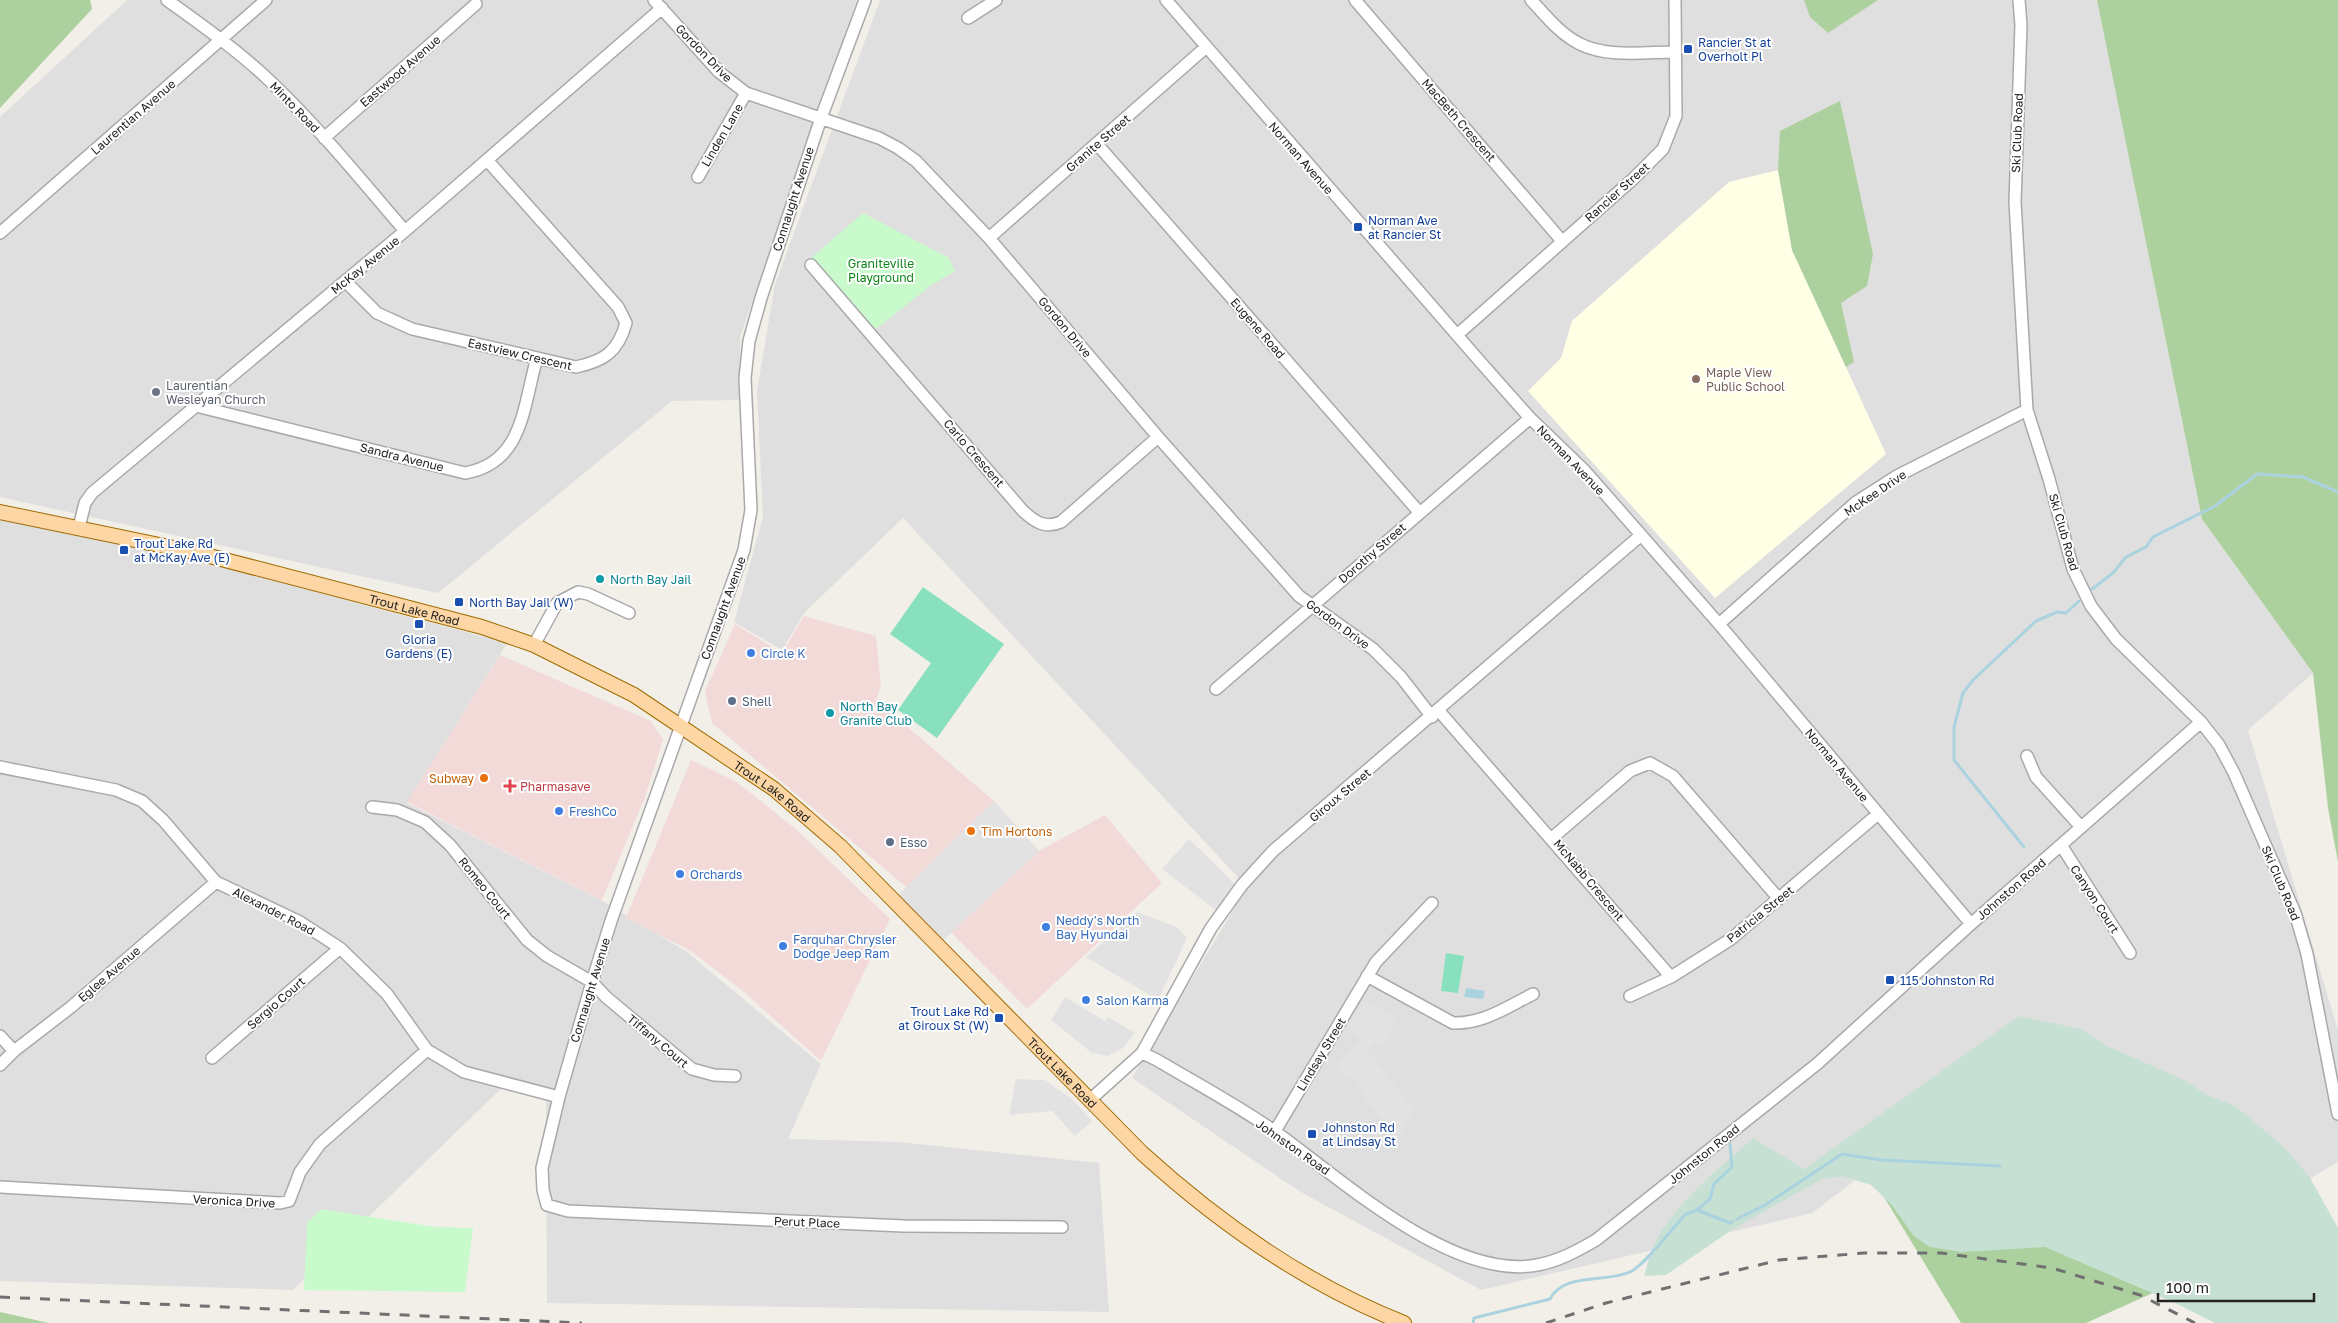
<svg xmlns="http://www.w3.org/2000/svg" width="2338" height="1323" font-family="'Golos Text',sans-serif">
<rect width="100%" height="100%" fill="#f2efe9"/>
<path fill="#e0dfdf" d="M127 0H857L740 337V400L672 401 438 593 0 497V117Z
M880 0H2097L2202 519 2313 673 2248 730 2338 1030V1162L2282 1195 2060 1025 1812 1213 1481 1290 1299 1191 1132 1078 1247 887 903 518 805 612 782 650 734 622 763 517 757 391 775 284Z
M0 519 162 551 507 643 407 803 601 900 687 952 821 1064 788 1139 899 1142 1099 1163 1109 1312 547 1303 546 1089 510 1080 293 1290 0 1281Z"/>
<path fill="#f2dad9" d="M804 616 876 636 881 686 876 700 994 801 1039 851 1105 815 1162 883 1027 1009 906 887 712 723 705 691 735 624 782 653Z
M500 655 651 721 663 740 645 797 602 900 407 802Z
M691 760 737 782 797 830 890 919 821 1061 744 992 691 951 626 918Z"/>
<path fill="#ffffe5" d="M1778 170 1792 250 1886 454 1715 598 1528 391 1561 358 1572 321 1729 182Z"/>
<path fill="#add19e" d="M0 0H90L92 9 0 108Z
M1804 0H1878L1828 33 1810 17Z
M2097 0H2338V862L2328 808 2313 673 2202 519Z
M1840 101 1873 254 1867 286 1841 303 1854 362 1846 367 1792 250 1778 170 1780 131Z
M1881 1192 2184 1279 2086 1323H1961Z
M0 1312 49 1323H0Z"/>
<path fill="#c6e0d4" d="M2019 1016 2081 1029 2107 1046 2184 1080 2207 1095 2235 1106 2284 1147 2309 1176 2338 1228V1323H2215L2173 1302 2045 1247 1962 1252 1930 1247 1914 1236 1891 1204 1871 1185 1842 1176 1822 1179 1733 1229 1666 1275 1644 1276C1647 1268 1648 1258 1652 1250 1672 1204 1717 1171 1753 1138L1804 1169Z"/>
<path fill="#c8facc" d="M863 213 949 258 955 271 930 286 876 329 811 258Z
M321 1209 435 1227 473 1228 465 1292 304 1290 307 1223Z"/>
<path fill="#88e0be" d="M923 587 1004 644 937 738 898 710 931 663 890 634Z
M1446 953 1464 956 1458 993 1441 991Z"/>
<path fill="#e2e2e2" d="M994 801 1039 851 938 945 893 900Z
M1189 839 1240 889 1221 914 1162 869Z
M1137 912 1177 927 1187 938 1158 1000 1086 957Z
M1065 997 1105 1021 1108 1017 1135 1033 1123 1048 1108 1056 1092 1053 1051 1020Z
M1365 1000 1397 1020 1388 1039 1380 1048 1375 1042 1368 1048 1347 1025Z
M1360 1041 1414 1109 1398 1138 1363 1096 1365 1093 1355 1088 1358 1081 1343 1074 1336 1064Z
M1016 1079 1045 1080 1073 1100 1092 1121 1075 1136 1052 1111 1009 1115Z"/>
<path fill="#aad3df" d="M1466 988 1485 991 1483 999 1464 997Z"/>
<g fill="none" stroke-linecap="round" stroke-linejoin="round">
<path stroke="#aad3df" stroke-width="3" d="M2092 589 2113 573 2126 557 2146 547 2153 537 2215 506 2257 474 2303 477 2338 492
M2024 847 1954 760V727L1963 693 1973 680 2036 621 2057 612 2066 613 2079 601
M1697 1210 1730 1223 1733 1221
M1737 1219 1765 1205 1842 1154 1882 1160 2000 1166
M1473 1323 1474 1318 1550 1299C1564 1272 1606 1283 1630 1272 1644 1266 1674 1226 1686 1214L1697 1210 1710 1199 1714 1184 1732 1167 1730 1144"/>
<g stroke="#a9a9a9" stroke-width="14">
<path id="minor" d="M167 0C203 26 240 52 272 83 320 129 362 181 405 231
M654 0 719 72 746 93 879 138 898 148 916 161 989 238 1158 437 1299 596 1373 649 1401 677 1432 717
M865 0 821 118 761 298 749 341 745 378 751 510 744 550 611 921 592 982 559 1097 542 1168 543 1190 547 1205 568 1211 904 1226 1062 1227
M1166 0 1483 365 1530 418 1585 471 1719 624 1971 924
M1355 0 1562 241
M1531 0C1546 16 1560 34 1580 44 1608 58 1646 52 1676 52
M2019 0 2021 25 2015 202 2027 410 2049 479 2073 569 2091 606 2116 639 2201 722 2219 745 2234 773 2295 913 2307 954 2338 1114
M968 18 996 0
M324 138 476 4
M1097 144 1419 512
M698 177 746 93
M0 233 266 0
M989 238 1205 48
M811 265 1023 511C1035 522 1045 529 1061 522L1158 437
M345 281 377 313 412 329 576 367C604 361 618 352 626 323L618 307 487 160
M1457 335 1633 179 1663 149 1676 116 1675 0
M196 406 465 473C524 463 523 405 537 358
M79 527 85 503 92 493 405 231 662 8
M1719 624 1855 503 1897 476 2027 410
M534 645 557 603 578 592 588 594 629 613
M1216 689 1530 418
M1439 711 1671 977
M2027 756 2036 777 2081 827
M0 767 116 790 142 801 163 820 216 882 300 922 340 948 387 994 427 1050 464 1072 559 1097
M372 807 397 810 425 822 450 845 527 940 547 956 592 982 606 997 692 1069 714 1075 735 1076
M1552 838 1630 771 1650 763 1673 776 1779 899
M2061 845 2130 953
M1367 976 1453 1023C1483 1024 1507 1007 1533 994
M1630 996 1671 977 1731 939 1878 814
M0 1036 14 1051
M1142 1053 1157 1060C1197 1084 1239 1106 1277 1133 1341 1179 1452 1281 1537 1265 1559 1261 1577 1251 1596 1240L1817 1064 1971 924 2201 722
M212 1058 340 948
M0 1065 14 1051 71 1007 216 882
M1091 1099 1142 1053 1211 928 1242 885 1273 851 1640 536
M1275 1131 1376 962 1432 903
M0 1187 280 1203 289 1201 300 1172 320 1144 427 1050"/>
</g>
<g stroke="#a06b00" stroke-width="16">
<g id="major">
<path id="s1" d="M0 512 198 553 482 627 534 645 634 695 774 789 840 846 1142 1153C1220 1224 1305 1284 1404 1323"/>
</g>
</g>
<use href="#minor" stroke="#fff" stroke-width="11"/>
<use href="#major" stroke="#fcd6a4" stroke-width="14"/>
<path stroke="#707070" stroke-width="3" stroke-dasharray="10 10" stroke-linecap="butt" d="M0 1297 582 1323
M1546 1323 1606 1303 1779 1260 1864 1253H1941L2052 1268 2140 1295 2195 1323"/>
</g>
<g fill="#1a4fb4" stroke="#fff" stroke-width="2">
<rect x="1683" y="44" width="10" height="10" rx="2.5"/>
<rect x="1353" y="222" width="10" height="10" rx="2.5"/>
<rect x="119" y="545" width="10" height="10" rx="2.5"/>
<rect x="454" y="597" width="10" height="10" rx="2.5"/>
<rect x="414" y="619" width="10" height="10" rx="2.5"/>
<rect x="1885" y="975" width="10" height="10" rx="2.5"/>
<rect x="994" y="1013" width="10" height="10" rx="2.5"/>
<rect x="1307" y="1129" width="10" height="10" rx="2.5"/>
</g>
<circle fill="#8d6e63" stroke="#fff" stroke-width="2" cx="1696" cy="379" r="5"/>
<circle fill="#6b7280" stroke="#fff" stroke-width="2" cx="156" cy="392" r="5"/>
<g fill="#0f9aa8" stroke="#fff" stroke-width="2">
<circle cx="600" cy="579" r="5"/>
<circle cx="830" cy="713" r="5"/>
</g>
<g fill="#3f7fe0" stroke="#fff" stroke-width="2">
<circle cx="751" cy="653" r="5"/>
<circle cx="559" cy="811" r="5"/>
<circle cx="680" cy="874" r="5"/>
<circle cx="1046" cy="927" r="5"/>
<circle cx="783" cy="946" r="5"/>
<circle cx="1086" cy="1000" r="5"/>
</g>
<g fill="#5c6f8a" stroke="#fff" stroke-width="2">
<circle cx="732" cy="701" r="5"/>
<circle cx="890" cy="842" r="5"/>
</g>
<g fill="#e8710a" stroke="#fff" stroke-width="2">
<circle cx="484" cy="778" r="5"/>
<circle cx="971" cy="831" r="5"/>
</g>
<path fill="#e0444e" stroke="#fff" stroke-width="2" d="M507.5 778.5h5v5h5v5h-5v5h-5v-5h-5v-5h5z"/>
<g text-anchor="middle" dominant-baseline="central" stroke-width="4" stroke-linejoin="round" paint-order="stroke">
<g font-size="12" fill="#164399" stroke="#fff" text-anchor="start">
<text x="1698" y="42">Rancier St at<tspan x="1698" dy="14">Overholt Pl</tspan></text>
<text x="1368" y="220">Norman Ave<tspan x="1368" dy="14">at Rancier St</tspan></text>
<text x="134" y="543">Trout Lake Rd<tspan x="134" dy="14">at McKay Ave (E)</tspan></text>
<text x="469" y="602">North Bay Jail (W)</text>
<text x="419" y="639" text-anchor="middle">Gloria<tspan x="419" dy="14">Gardens (E)</tspan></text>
<text x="1900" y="980">115 Johnston Rd</text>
<text x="989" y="1011" text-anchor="end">Trout Lake Rd<tspan x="989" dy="14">at Giroux St (W)</tspan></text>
<text x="1322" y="1127">Johnston Rd<tspan x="1322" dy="14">at Lindsay St</tspan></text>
</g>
<g font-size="12" fill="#222" stroke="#fff">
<text transform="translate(704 53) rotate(46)">Gordon Drive</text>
<text transform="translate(400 71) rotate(-41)">Eastwood Avenue</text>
<text transform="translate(295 107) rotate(46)">Minto Road</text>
<text transform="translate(133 117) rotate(-41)">Laurentian Avenue</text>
<text transform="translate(1459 120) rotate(49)">MacBeth Crescent</text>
<text transform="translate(2017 133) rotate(-88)">Ski Club Road</text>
<text transform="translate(722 135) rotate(-60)">Linden Lane</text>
<text transform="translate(1098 143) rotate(-41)">Granite Street</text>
<text transform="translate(1301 158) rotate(49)">Norman Avenue</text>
<text transform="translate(1617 192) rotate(-42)">Rancier Street</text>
<text transform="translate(793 199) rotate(-72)">Connaught Avenue</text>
<text transform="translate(365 265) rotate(-39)">McKay Avenue</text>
<text transform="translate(1065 327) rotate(50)">Gordon Drive</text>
<text transform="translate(1258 328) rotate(49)">Eugene Road</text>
<text transform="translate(520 354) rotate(13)">Eastview Crescent</text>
<text transform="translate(974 453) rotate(49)">Carlo Crescent</text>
<text transform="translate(402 457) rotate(14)">Sandra Avenue</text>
<text transform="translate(1571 460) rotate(46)">Norman Avenue</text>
<text transform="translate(1875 493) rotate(-34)">McKee Drive</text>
<text transform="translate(2064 532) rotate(74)">Ski Club Road</text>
<text transform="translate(1372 553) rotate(-41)">Dorothy Street</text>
<text transform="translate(723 608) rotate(-70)">Connaught Avenue</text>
<text stroke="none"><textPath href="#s1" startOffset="426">Trout Lake Road</textPath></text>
<text transform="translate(1338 624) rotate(36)">Gordon Drive</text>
<text transform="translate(1837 765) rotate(50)">Norman Avenue</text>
<text stroke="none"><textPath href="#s1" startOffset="831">Trout Lake Road</textPath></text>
<text transform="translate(1340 795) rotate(-40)">Giroux Street</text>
<text transform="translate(1589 880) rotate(50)">McNabb Crescent</text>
<text transform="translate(2281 883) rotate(67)">Ski Club Road</text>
<text transform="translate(485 888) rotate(51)">Romeo Court</text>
<text transform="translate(2011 889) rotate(-41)">Johnston Road</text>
<text transform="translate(2095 899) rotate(57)">Canyon Court</text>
<text transform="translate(274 911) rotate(27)">Alexander Road</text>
<text transform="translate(1760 914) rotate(-39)">Patricia Street</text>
<text transform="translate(109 974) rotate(-41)">Eglee Avenue</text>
<text transform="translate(590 990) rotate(-73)">Connaught Avenue</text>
<text transform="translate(276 1003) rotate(-41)">Sergio Court</text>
<text transform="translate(658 1041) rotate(40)">Tiffany Court</text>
<text transform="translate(1321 1054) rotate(-59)">Lindsay Street</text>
<text stroke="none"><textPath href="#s1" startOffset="1236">Trout Lake Road</textPath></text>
<text transform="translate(1293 1147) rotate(35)">Johnston Road</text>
<text transform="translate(1704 1154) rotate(-39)">Johnston Road</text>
<text transform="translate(234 1201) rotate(3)">Veronica Drive</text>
<text transform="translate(807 1222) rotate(2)">Perut Place</text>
</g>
<g font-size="12" fill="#0c8416" stroke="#fff">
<text x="881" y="263">Graniteville<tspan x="881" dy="14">Playground</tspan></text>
</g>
<g font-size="12" fill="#785e54" stroke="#fff" text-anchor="start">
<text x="1706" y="372">Maple View<tspan x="1706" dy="14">Public School</tspan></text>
</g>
<g font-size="12" fill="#5b616d" stroke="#fff" text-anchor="start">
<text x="166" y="385">Laurentian<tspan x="166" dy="14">Wesleyan Church</tspan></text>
</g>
<g font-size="12" fill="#0d838f" stroke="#fff" text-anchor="start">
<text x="610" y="579">North Bay Jail</text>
<text x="840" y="706">North Bay<tspan x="840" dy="14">Granite Club</tspan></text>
</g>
<g font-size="12" fill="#366cbe" stroke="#fff" text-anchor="start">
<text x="761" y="653">Circle K</text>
<text x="569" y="811">FreshCo</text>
<text x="690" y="874">Orchards</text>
<text x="1056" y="920">Neddy's North<tspan x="1056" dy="14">Bay Hyundai</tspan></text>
<text x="793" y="939">Farquhar Chrysler<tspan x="793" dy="14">Dodge Jeep Ram</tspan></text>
<text x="1096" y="1000">Salon Karma</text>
</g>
<g font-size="12" fill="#4e5e75" stroke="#fff" text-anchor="start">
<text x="742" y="701">Shell</text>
<text x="900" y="842">Esso</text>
</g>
<g font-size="12" fill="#c56008" stroke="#fff" text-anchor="end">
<text x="474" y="778">Subway</text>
<text x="981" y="831" text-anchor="start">Tim Hortons</text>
</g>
<g font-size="12" fill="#be3a42" stroke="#fff" text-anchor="start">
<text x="520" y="786">Pharmasave</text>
</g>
</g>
<path d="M2158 1293v8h156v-8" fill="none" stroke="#222222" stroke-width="2.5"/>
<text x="2166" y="1293" font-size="15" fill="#222222" stroke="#ffffff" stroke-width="4" paint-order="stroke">100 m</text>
</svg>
